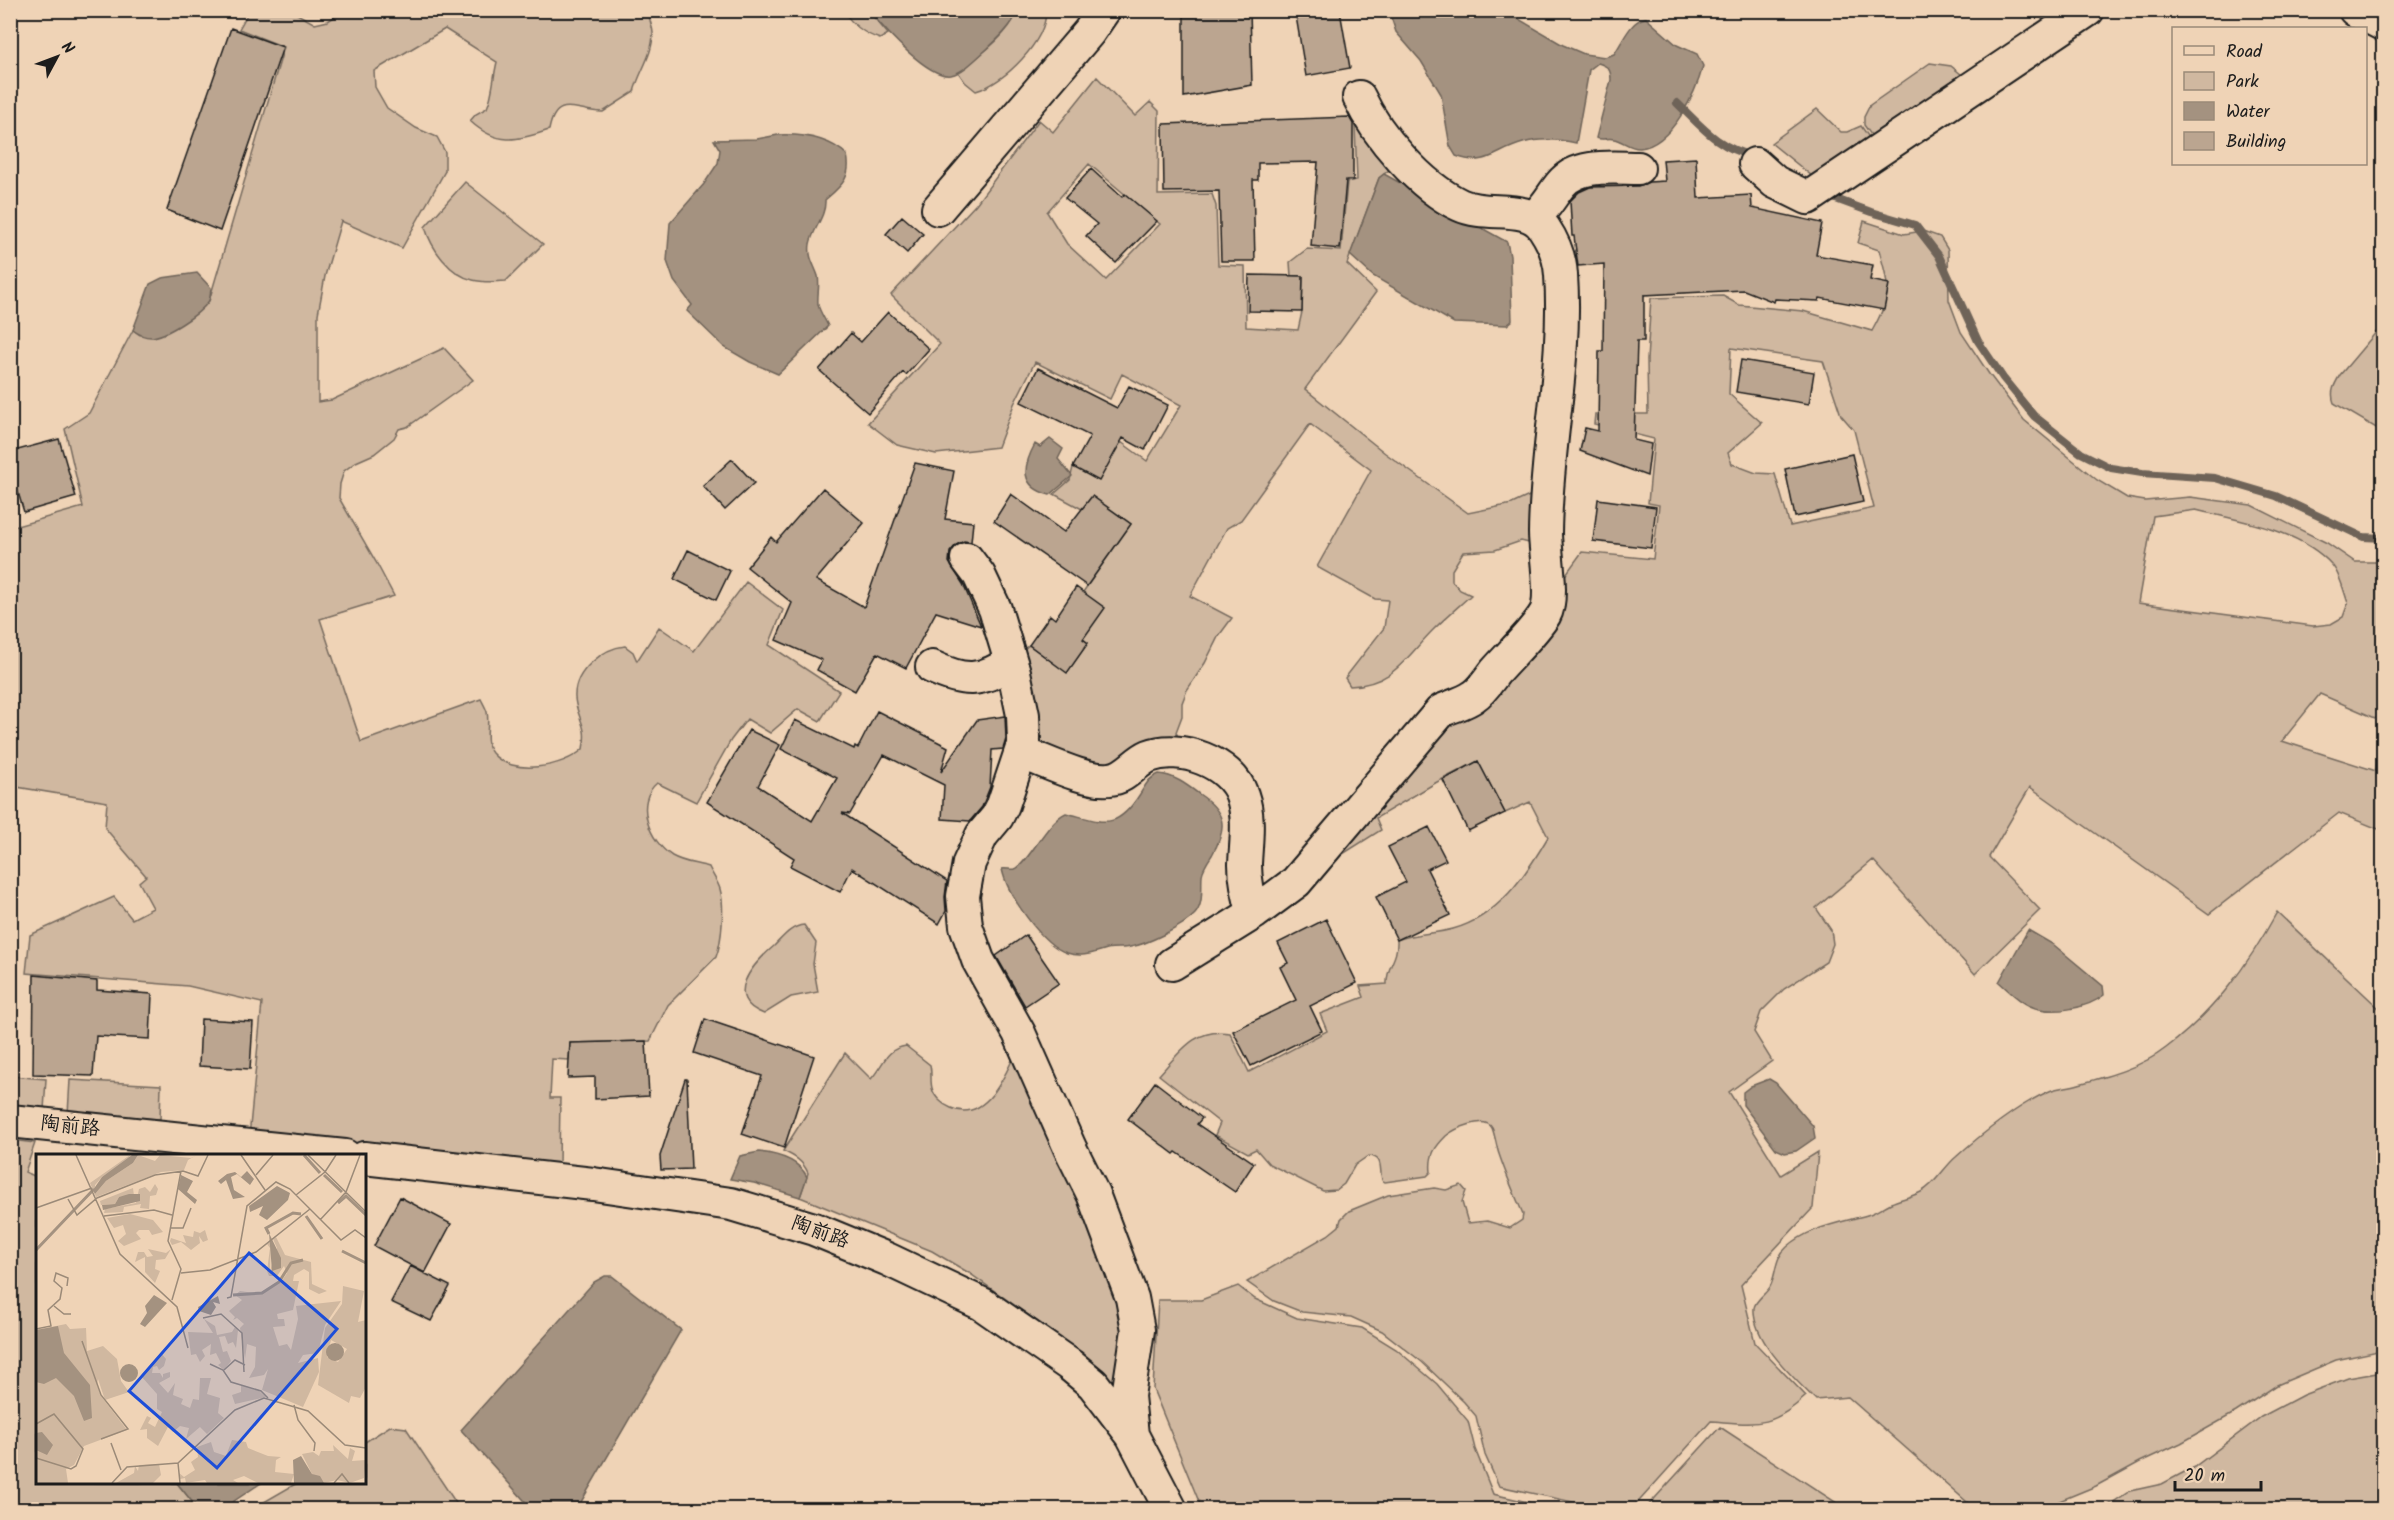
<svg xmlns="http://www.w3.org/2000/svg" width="2394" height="1520" font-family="Kalam,'LXGW WenKai TC',sans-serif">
<rect width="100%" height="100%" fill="#efd3b6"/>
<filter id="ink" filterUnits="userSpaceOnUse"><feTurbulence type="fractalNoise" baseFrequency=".0167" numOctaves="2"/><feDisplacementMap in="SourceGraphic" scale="12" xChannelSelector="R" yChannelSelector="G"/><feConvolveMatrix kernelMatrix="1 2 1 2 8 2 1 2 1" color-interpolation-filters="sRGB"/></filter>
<g filter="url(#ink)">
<path fill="#d0b8a0" stroke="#766a5e" stroke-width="1.5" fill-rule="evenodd" d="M345 10 366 11C374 22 386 15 396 10L650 11C647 19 653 25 653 33 653 55 639 72 634 92L603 112C579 113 556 92 549 130 517 141 497 146 470 121L476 114 487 108C493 94 493 78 497 62L445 29 374 71 375 87 387 108 416 128 437 137 445 152V171L402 248 341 221 325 276 318 314V402L332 400 444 348 473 380 407 427 399 429 394 438 374 454 356 462 344 471 340 484 339 498 376 562 394 596 320 619 361 742 481 699C483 703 486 708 487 712 490 725 483 741 492 753 512 777 564 767 583 749 584 744 585 736 584 731 582 719 574 707 575 695 575 671 603 648 625 646L633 652 637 661 659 627 694 651 746 582 783 610 769 645 839 691 820 721 798 709 770 733 747 719 731 740 696 802 657 783C634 802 649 841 672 856 684 863 696 863 709 867 712 874 718 882 720 889 725 906 722 941 716 957L668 1005 650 1041 570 1043 569 1060 552 1059 550 1098H560L559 1164 249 1137 262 1003 188 986 26 973 30 935 114 897 132 919 153 908 139 882 146 876 105 828 107 802 11 786 10 528 83 507 65 429 89 413 133 330 140 335 209 301 284 47 239 29 249 11H292L315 24 328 21Z
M844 11H871V14L888 34 880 39C865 34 852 25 844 11Z
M1018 11H1046C1046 41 1005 83 976 91L965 82 958 72C980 55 1007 37 1018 11Z
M1930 63 1951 66 1962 75 1880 134 1871 135 1864 125V117L1870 105Z
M1097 77 1135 116 1150 102 1159 111 1158 195 1212 194 1216 206 1218 265 1245 266 1246 327 1298 330 1302 312 1303 276H1291L1290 262 1307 249 1341 251 1347 182 1357 180 1355 126 1361 119 1394 166 1379 178 1347 264 1376 292 1305 389 1385 453 1468 513 1512 504 1542 490 1537 545 1521 541 1495 550 1463 552 1452 570V581L1460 590 1471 595C1459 606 1445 618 1433 630 1405 658 1394 684 1350 686L1345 678 1384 628 1388 600 1375 599 1317 567 1371 470 1310 424 1241 520 1227 528 1190 596 1232 618 1218 637 1205 663 1187 690 1182 703V716L1176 732 1182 747 1113 771 1030 749 1018 654 1029 645 1067 672 1088 643 1083 639V592L1131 524 1092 496 1082 509 1054 494 1070 480 1073 467 1118 447 1121 442 1147 461 1181 405 1122 374 1110 399 1035 362 1014 404 998 447 936 454 897 445 868 423 940 344 891 295 976 204 1039 120 1053 132ZM1089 164 1160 224 1106 280 1067 244 1047 212Z
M1817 109 1841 132H1847L1861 126 1873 143 1817 180 1771 143Z
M465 182 543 244 506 281C495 282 484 283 473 280 450 275 431 248 425 227Z
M1864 221 1904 234 1923 231 1940 237 1948 250 1949 300 1961 332 1989 374 2024 420 2097 480 2127 498 2145 501 2190 497 2251 505 2327 543 2355 562H2383V831L2339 813 2209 914 2030 787 1989 857 2040 910 1975 974 1873 860 1816 908 1831 930 1833 944 1826 962 1784 989 1761 1012 1754 1032 1772 1061 1729 1092 1781 1175 1818 1152 1813 1208 1741 1285 1755 1343 1806 1396C1771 1429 1756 1424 1711 1421L1632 1509H1605L1499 1486 1485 1455 1476 1416 1464 1402 1422 1362 1382 1331 1351 1317 1302 1312 1274 1301 1247 1282 1328 1235 1339 1226 1341 1219 1349 1211 1388 1195 1434 1188 1446 1190 1461 1185 1466 1191 1462 1202 1468 1223 1487 1221 1510 1228 1522 1220 1523 1214C1515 1195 1506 1175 1499 1154 1497 1149 1494 1131 1492 1128 1485 1115 1454 1129 1446 1136 1435 1147 1429 1155 1431 1172L1427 1176 1385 1182 1382 1180C1379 1168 1384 1157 1368 1156L1355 1165 1344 1184 1336 1190 1323 1191 1269 1164 1256 1149 1248 1153 1215 1135 1220 1123 1159 1075C1180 1052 1195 1027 1230 1033L1249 1072 1327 1031 1320 1014 1364 997 1360 986 1387 984C1386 966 1398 961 1397 940 1414 933 1435 934 1453 929 1498 917 1526 875 1548 837L1530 802 1505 813 1478 761 1437 782 1376 818 1381 830 1319 869 1561 581 1582 552 1653 559 1659 505 1648 503 1654 439 1594 424 1595 414H1648L1647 360 1651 298 1723 296 1739 305 1803 311 1872 331C1892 295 1890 289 1879 250L1858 243ZM1731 348 1823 361 1841 415 1854 430 1874 508 1790 526 1775 474 1756 473 1732 464 1728 453 1762 423 1729 394ZM2196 510C2240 521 2300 529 2332 565 2340 574 2344 592 2348 603L2343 617 2331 624 2313 626 2138 603 2153 516ZM2320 694 2382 721 2376 771 2282 741Z
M2383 324V432L2334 403C2330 392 2334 385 2340 375Z
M2277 912 2383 1012V1350L2336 1360 2277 1385 2236 1412 2181 1443 2140 1462 2096 1486 2040 1509H1975L1848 1397 1816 1400C1795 1379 1752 1341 1754 1308 1755 1300 1766 1294 1770 1287 1777 1273 1774 1258 1787 1247 1809 1227 1840 1223 1867 1215 1875 1213 1883 1207 1891 1203 1900 1199 1911 1197 1921 1192 1935 1185 1944 1167 1956 1157 1980 1135 2022 1102 2052 1090 2061 1087 2070 1087 2079 1084 2109 1076 2142 1067 2166 1048 2215 1011 2248 965 2277 912Z
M804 925 816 943 813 964 818 992 791 997 764 1014C722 998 753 964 774 946 783 937 791 926 804 925Z
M906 1046 930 1065C932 1073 930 1081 932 1088 934 1097 943 1105 951 1108 986 1124 1007 1072 1017 1049L1128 1317 1116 1397 1090 1366 1041 1324 969 1273 932 1251 800 1197 808 1173C803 1161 794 1156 783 1151L845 1053 871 1079C884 1065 885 1049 906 1046Z
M10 1076 46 1079 44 1110 11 1108Z
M70 1080 161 1085 160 1119 68 1114Z
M11 1140 35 1143 25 1172 37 1177 38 1482 177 1483 198 1509H11Z
M1238 1286 1255 1299 1297 1318 1362 1328 1396 1349 1437 1384 1468 1421 1475 1449 1493 1494 1557 1509H1202L1153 1389 1158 1300H1201Z
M2383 1372V1509H2103L2130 1491 2162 1484 2194 1467 2261 1417 2303 1395 2348 1378Z
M390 1426 406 1428 460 1509H252L297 1483 364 1482 365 1442Z
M1720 1427 1846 1509H1645Z"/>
<path fill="#a49280" stroke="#6e6358" stroke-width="1.5" d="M871 11 1018 10V11C1011 27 999 38 986 50 977 58 964 72 951 75 929 79 885 30 871 13Z
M1389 11H1505L1563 45 1584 54 1605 57 1614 54C1622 43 1631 19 1646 18L1677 45 1697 54 1703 66C1696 92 1672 145 1640 148 1631 149 1623 141 1614 139 1608 137 1603 141 1596 138L1611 80C1611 69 1608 66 1598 63L1589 70 1576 143C1558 139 1541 138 1523 143 1496 150 1487 168 1456 156L1450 146 1441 94 1421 61 1396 32Z
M778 135C803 134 829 138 847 155 852 178 841 186 825 200 826 216 813 229 810 244 808 258 814 264 818 276 820 286 817 295 818 304 819 311 825 319 828 326L778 374 750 362 724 347 687 311 692 305 674 281 667 261 670 223 704 184 718 163 720 150 714 140 757 139Z
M1384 174 1507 242 1510 256 1512 321 1507 325 1454 323 1373 276 1350 255 1379 178Z
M197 273 211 288C210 293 211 299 208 302 200 314 165 337 151 337 144 337 138 334 133 330L150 284 162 278Z
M1050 439 1063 449 1058 459 1072 476 1050 495C1020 487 1022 468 1035 444L1040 447Z
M1159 774C1174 775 1187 785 1199 794 1226 812 1228 827 1212 855 1208 861 1203 868 1202 875 1201 888 1204 904 1195 914 1184 926 1146 945 1130 947 1123 949 1115 947 1107 949 1093 953 1082 958 1067 953 1042 945 1007 894 1002 869 1006 868 1011 870 1015 869 1027 865 1047 821 1066 813 1103 822 1116 832 1140 794 1146 785 1148 778 1159 774Z
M2028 930 2054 945 2103 986 2104 995C2087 1009 2051 1015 2030 1006 2018 1001 2008 990 1999 982Z
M1769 1079 1776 1083 1813 1126 1815 1138 1796 1151 1785 1153 1776 1149 1743 1105V1092L1751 1086Z
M759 1152C777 1154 799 1160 807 1177L800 1197 754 1183 730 1179 740 1156Z
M605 1276H612L681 1330 577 1509H532L461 1430 594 1282Z
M177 1483H261L222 1509H198Z"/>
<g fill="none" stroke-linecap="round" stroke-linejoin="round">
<path stroke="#6e6358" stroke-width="8" d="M1677 103C1702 127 1718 148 1753 156
M1825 195 1871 212 1915 225 1939 256 1978 341 2003 378 2034 416 2081 453 2111 468 2142 473 2215 478 2276 496 2363 537 2384 538"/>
</g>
<path fill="#bba590" stroke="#1c1c1c" stroke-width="1.5" d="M1195 10H1250L1252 85 1184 97V16H1195Z
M1295 10 1340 11 1350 68 1306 76Z
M231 28 283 47 220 231 167 210Z
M1349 117 1353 124V180H1346L1340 249 1311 246 1318 162 1258 163V180H1253L1255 261H1221L1219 191 1164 192 1163 124Z
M1696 158 1698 198 1751 195 1752 208 1822 223 1816 255 1873 265 1870 280 1889 284 1884 310 1820 298 1819 301 1775 299 1774 302 1744 290 1644 295V341H1637L1634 440 1651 444 1647 476 1580 451 1585 428 1598 431 1599 351H1603L1604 264 1578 266 1574 236H1572L1570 201 1579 192 1590 187 1638 186 1649 182 1665 181 1663 160Z
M1091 169 1122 197 1125 194 1157 221 1116 263 1086 236 1097 224 1065 198Z
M902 216 923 234 907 253 886 234Z
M1249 275 1303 276 1302 312 1248 311Z
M888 312 929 349 906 375 903 372 868 413 819 370 851 333 861 342Z
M1741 360 1814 372 1809 404 1736 392Z
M1038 368 1117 408 1129 386 1168 405 1145 450 1123 438 1099 481 1073 467 1090 436 1021 402Z
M59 439 76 497 24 512 10 466V452Z
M1852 454 1863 502 1795 517 1785 469Z
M732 459 754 483 725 510 703 486Z
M915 463 954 471 945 519 973 522 971 542 964 541 956 545 950 552 949 562 963 584 981 626 936 612 906 668 877 653 855 691 817 670 822 660 776 640 792 603 747 567 771 537 776 542 823 488 864 523 816 580 864 607Z
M1011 494 1064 532 1092 496 1131 524 1087 586 994 521Z
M1598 499 1656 507 1651 548 1593 541Z
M688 550 730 571 716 600 674 579Z
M1076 587 1105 608 1083 639 1088 643 1067 673 1029 645 1050 615 1055 619Z
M877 711 948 747 941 772 977 720 1005 716 1006 739 1003 749 992 750 990 787 982 807 970 821 942 819 944 785 884 755 850 814 842 813 947 881 945 897 946 911 939 924 852 868 840 892 790 866 794 858 707 802 749 730 780 745 758 786 812 821 837 778 781 749 795 720 854 749 855 746 858 748Z
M1478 761 1505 813 1468 831 1443 780Z
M1429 827 1446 860 1427 869 1450 915 1397 940 1376 897 1406 882 1388 847Z
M1326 919 1357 983 1310 1006 1322 1031 1251 1066 1233 1031 1296 1000 1280 967 1288 963 1278 943Z
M1026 935 1059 983 1025 1006 996 956Z
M34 975 97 981V990L152 994 150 1039 96 1036 93 1076 33 1074Z
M201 1019 253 1022 250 1069 199 1066Z
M705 1019 814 1056 784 1148 742 1134 762 1076 694 1053Z
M646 1041 649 1096 595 1099V1077L568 1078 570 1043Z
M685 1079H687L691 1169 661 1170 660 1156Z
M1155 1082 1202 1118 1197 1124 1254 1163 1235 1192 1176 1152 1174 1154 1128 1119Z
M400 1197 451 1224 425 1273 374 1246Z
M410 1266 450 1286 431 1321 391 1302Z"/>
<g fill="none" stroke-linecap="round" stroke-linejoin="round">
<g stroke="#1c1c1c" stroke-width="36">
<path id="minor" d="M2355 10 2384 25
M1755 164 1775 182 1808 198 2088 10
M938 209 1089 32 1104 10
M1534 217C1546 208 1551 196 1561 184 1578 163 1614 168 1638 168
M967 559 979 575 995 609 1014 672 1023 715 1024 742 1003 805 997 817 982 835 969 863 963 896 966 926 978 960 1019 1033 1070 1148 1093 1194 1132 1298 1138 1330 1128 1396 1132 1435
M932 667C964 682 980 683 1011 662
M1022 753C1045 761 1085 782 1110 779 1126 778 1135 762 1149 756 1180 744 1231 762 1242 795 1250 818 1246 841 1245 864 1245 881 1249 898 1254 913
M1172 964 1254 913 1296 882 1441 711C1451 706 1465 703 1474 696 1482 691 1489 680 1495 672 1509 656 1535 631 1545 614 1554 599 1545 551 1545 533 1546 446 1567 361 1561 275 1560 257 1554 243 1544 228 1526 202 1488 218 1460 205 1421 187 1377 136 1359 97
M10 1121 345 1156
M364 1158 593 1184 731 1204 814 1229 887 1259 982 1304 1070 1365 1093 1384 1132 1435 1171 1510"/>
</g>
<use href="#minor" stroke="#efd3b6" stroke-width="32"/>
</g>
</g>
<g text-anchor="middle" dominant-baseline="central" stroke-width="6" stroke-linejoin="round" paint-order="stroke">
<g font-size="20" fill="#1c1c1c" stroke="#efd3b6">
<text transform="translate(70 1127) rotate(6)">陶前路</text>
<text transform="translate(820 1233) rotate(20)">陶前路</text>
</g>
</g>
<g transform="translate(36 1154)">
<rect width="330" height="330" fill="#efd3b6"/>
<path d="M94 1 93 5 66 23 59 31V40L70 27 97 9 102 1 119 7 124 1 155 4 161 1 152 6 148 16 125 18 60 43 54 29ZM119 30 122 35 120 41 114 42 113 55 104 54 105 50 88 53 87 58 68 59 69 55 100 49 103 35 109 33 114 38ZM97 34 98 42 83 43 79 50 65 51 64 47ZM94 60 117 66 127 78 116 81 113 76H103L100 79 105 85 88 92 82 87 90 80 87 71 78 74 71 64ZM169 76 172 86 167 88 163 82 164 89 155 96 145 88 136 91 134 87 135 84 150 89 147 81 157 83 158 77 164 79ZM240 83 249 101 275 108 276 130 291 137 283 140 273 135V118L268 115 258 121 257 127H263L257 156 241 160 242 165H248L249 172 237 173 243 192 251 190 255 196 262 165 260 152 305 147 289 171 282 199 267 201 262 209 282 204 283 218 267 253 226 236 232 215 228 221 213 224 219 213 220 193 211 190 209 205 204 174 208 170 201 164 197 166 199 163 193 157 206 146 199 141 204 137 226 140 245 128 251 119 248 112 241 122H233L231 117 234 94 231 90 235 86 234 117 241 94 237 85ZM112 95 130 99 135 95 129 105 120 106 119 115 124 117 119 129 109 118V103L99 108 102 98H108L111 103 117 102ZM307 132 328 137 322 168 330 166V233L324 244 315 242 313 249 282 231 289 174 306 150ZM295 186 311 195 302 208 291 203ZM168 165 179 172 181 181 196 178 199 173 202 176 200 194 197 188 192 190 189 182 183 183 187 198 191 197 195 207 188 216 182 211 185 209 180 199 174 201 175 190 166 196 169 202 164 208 160 200 155 201 152 178 177 179ZM30 170 34 175 50 174 51 197 67 192 81 205 85 227 93 238 69 246 62 225 61 231 65 242 91 276 48 292 38 311 30 315 32 329H0V176ZM125 199 130 205 128 212 123 216 121 212 117 213 116 219H124L127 224V220L134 218V223L123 229 132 239 139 229 137 241 147 245 145 250 154 254 157 245 163 246 164 224H175L171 240 184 244 182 259 188 264 171 280 164 273 150 285 153 274 144 272 137 278 132 273 122 292 111 284V275L104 276 111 262 115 264 112 269 119 273 126 258 121 255V240L105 222ZM205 231 223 237 230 243 199 250 196 241 205 238ZM196 286 210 288 212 294 232 302 245 303 240 306 239 318 258 320 255 329H222L208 322 197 326 202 329H171L169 326 150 329 149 324 144 325 143 319 148 323 159 316 155 308 162 303 161 293 175 288 178 298 190 302ZM297 291 312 305 314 294 319 297 316 307 330 306 328 324 314 329 301 326 288 329 276 320 266 300 277 298 283 302 285 297H298ZM123 310 125 321 117 329H80L98 319 99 312 102 317 103 311Z" fill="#d0b8a0" fill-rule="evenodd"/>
<path d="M96 1H102L97 9 70 27 59 40 57 36 66 23ZM211 17 218 25 214 31 201 20 195 23 198 36 209 43 197 45 190 26 185 30 182 27 191 20 199 18 205 23ZM145 21 157 27 151 38 161 46 159 50 142 35ZM241 32 254 39 252 46 231 66 223 61 227 52 214 58 213 52ZM93 40H104V47L67 56 66 51 79 50 83 43ZM233 79 245 104V114L236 117ZM118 141 131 149 109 173 104 170 111 159 109 152ZM182 142 184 150 177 148 180 153 175 161 163 157 162 153ZM22 172 28 199 54 231 56 264 48 267 38 242 20 224 8 230 0 228V176ZM290 198a9 9 0 1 1 18 0a9 9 0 1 1-18 0ZM84 219a9 9 0 1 1 18 0a9 9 0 1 1-18 0ZM6 278 17 291 11 301 0 296V279ZM265 302 276 320 284 322 288 329H258L257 306Z" fill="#a49280"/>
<path fill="none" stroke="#a49280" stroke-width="3" d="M268 1 284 19M288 21 306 38M302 49 310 42 330 61M270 62 286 85M233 80 230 74 257 59 265 60M0 96 58 35M306 97 330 109M197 141 226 139 243 128 255 109 267 106"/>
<path fill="none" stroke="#9b8a78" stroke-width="1.5" d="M40 1 84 100 141 153 152 194M205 1 229 36M272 1 330 58M220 21 237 1M260 41 289 18 300 1M32 45 41 61 61 44 119 21 147 17 162 22 172 1M0 54 56 34M68 62 118 56 136 61M284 66 310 38 324 1M135 74H147L155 54M145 119 174 116 220 98 274 55M191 144 195 143 211 52 240 28 254 35 305 86 319 76 330 84M136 146 145 115 132 87 145 17M18 152 28 160H35M167 164 185 160 206 179 208 218M0 175 15 172 12 156 24 145 26 134 18 127 20 119 32 124 31 132M46 187 65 241 92 275 65 285M174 210 187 216 195 228 225 237 232 244M188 216 199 206 209 211M258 251 262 266 279 289 278 297M0 270 18 260 47 295 40 312 35 315 0 304M75 289 85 316M142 309 144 329M76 329 91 313 142 309 199 256 228 244 272 257 309 291 330 294M298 329 306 320 313 329"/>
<path fill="#1d4ed8" fill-opacity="0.15" stroke="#1d4ed8" stroke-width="3" d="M213 99 301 175 181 314 93 237Z"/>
<rect width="330" height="330" fill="none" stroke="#1c1c1c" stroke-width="3"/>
</g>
<rect width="2394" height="1520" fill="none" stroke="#efd3b6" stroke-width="36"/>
<rect x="18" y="18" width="2358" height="1484" fill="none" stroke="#1c1c1c" stroke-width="2" filter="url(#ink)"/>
<rect x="2172" y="27" width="195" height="138" fill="#efd3b6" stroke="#9b8a78" stroke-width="1.5"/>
<rect x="2184" y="46" width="30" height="9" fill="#efd3b6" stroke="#9b8a78" stroke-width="1.5"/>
<text x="2226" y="57" font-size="18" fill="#1c1c1c">Road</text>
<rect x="2184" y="72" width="30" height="18" fill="#d0b8a0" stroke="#9b8a78" stroke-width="1.5"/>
<text x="2226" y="87" font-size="18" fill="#1c1c1c">Park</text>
<rect x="2184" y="102" width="30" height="18" fill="#a49280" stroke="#9b8a78" stroke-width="1.5"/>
<text x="2226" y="117" font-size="18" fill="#1c1c1c">Water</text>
<rect x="2184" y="132" width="30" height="18" fill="#bba590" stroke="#9b8a78" stroke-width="1.5"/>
<text x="2226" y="147" font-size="18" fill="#1c1c1c">Building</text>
<g transform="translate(57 57) rotate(49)" stroke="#efd3b6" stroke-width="4.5" paint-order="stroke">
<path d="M0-4.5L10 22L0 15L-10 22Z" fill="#1c1c1c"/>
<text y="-9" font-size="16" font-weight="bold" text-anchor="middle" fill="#1c1c1c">N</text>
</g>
<path d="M2175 1481v9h86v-9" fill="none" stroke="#1c1c1c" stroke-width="3"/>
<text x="2184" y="1481" font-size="18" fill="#1c1c1c" stroke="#efd3b6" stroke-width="4.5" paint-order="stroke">20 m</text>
</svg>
